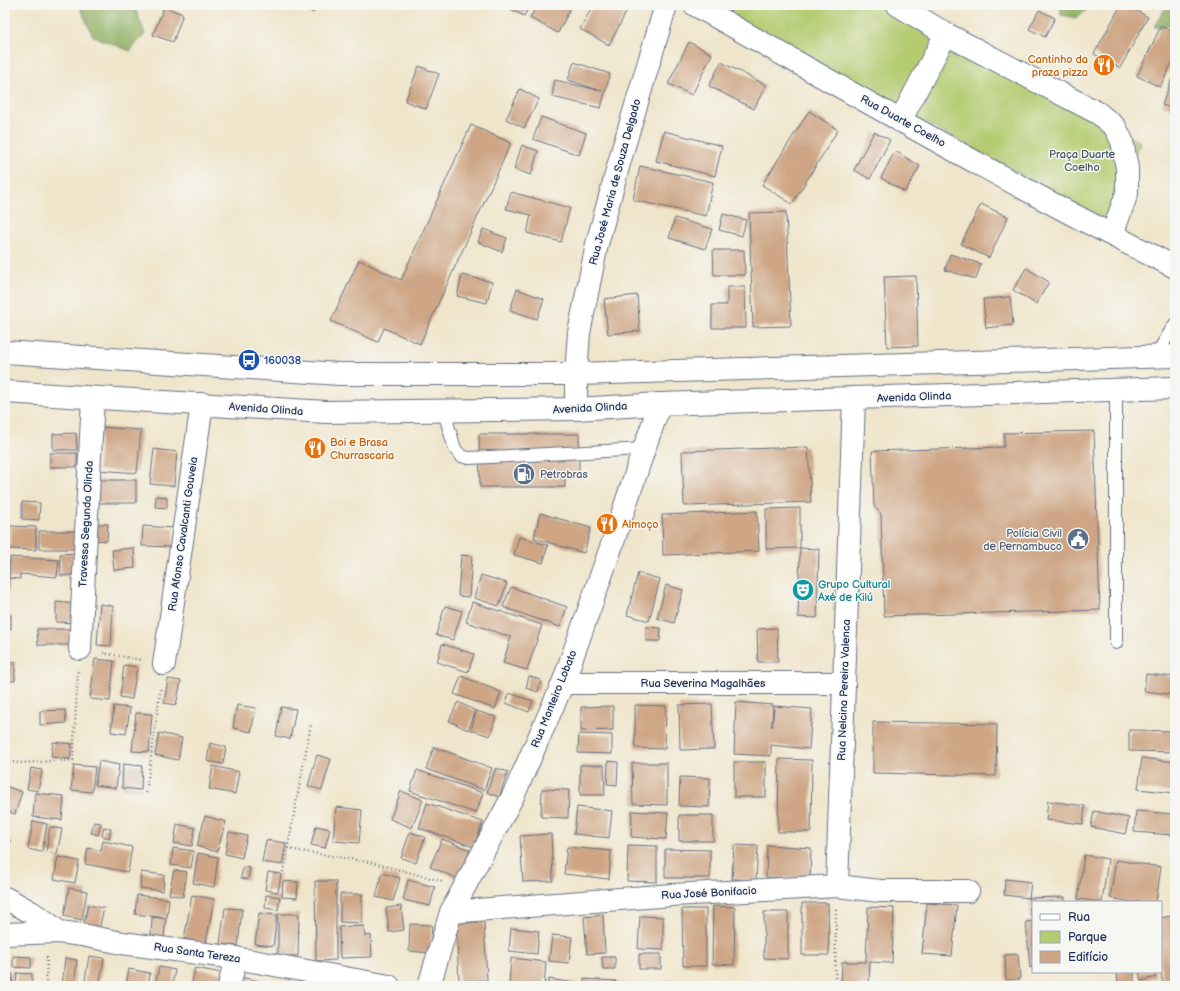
<svg xmlns="http://www.w3.org/2000/svg" width="1180" height="991" font-family="'Balsamiq Sans',sans-serif">
<rect width="100%" height="100%" fill="#f6f6f2"/>
<filter id="ink" filterUnits="userSpaceOnUse"><feTurbulence type="fractalNoise" baseFrequency=".025" numOctaves="2"/><feDisplacementMap in="SourceGraphic" scale="8" xChannelSelector="R" yChannelSelector="G"/><feConvolveMatrix kernelMatrix="1 2 1 2 8 2 1 2 1" color-interpolation-filters="sRGB"/></filter>
<filter id="wash" filterUnits="userSpaceOnUse"><feTurbulence type="fractalNoise" baseFrequency=".012" numOctaves="4" result="noise"/><feDisplacementMap in="SourceGraphic" scale="16" xChannelSelector="R" yChannelSelector="G"/><feGaussianBlur stdDeviation="0.9" result="paint"/><feColorMatrix in="noise" values="0 0 0 0 0 0 0 0 0 0 0 0 0 0 0 0 0 1.4 0 .05"/><feComposite in="paint" operator="in"/></filter>
<g filter="url(#wash)">
<rect width="100%" height="100%" fill="#efe5ca"/>
<path fill="#b4cb70" stroke="#687d67" d="M709 5H886L909 24 981 64 1140 142 1105 220Z"/>
<path fill="#8faf62" stroke="#556f60" d="M79 5H134L145 34 130 51 93 36Z
M1060 5H1093L1076 18 1061 15Z
M1167 5H1175V26L1154 27Z"/>
<g id="blocks">
<path fill="#cea685" d="M299 5H318L313 13Z
M503 5H530L524 16Z
M537 5H572L558 33 530 18Z
M593 5H625L629 7 609 45 580 29Z
M1121 5H1126L1148 17 1120 68 1094 54Z
M164 7 183 14 173 42 153 35Z
M1039 10 1055 18 1045 37 1029 29Z
M1161 26 1175 33V57L1160 87 1137 76Z
M689 42 712 54 692 95 668 84Z
M574 62 610 74 601 108 552 97 555 80 602 91 568 80Z
M721 62 766 85 754 109 709 86Z
M419 66 439 74 426 109 405 101Z
M1174 73H1175V109L1162 105Z
M520 89 539 99 524 128 506 119Z
M809 111 838 130 792 204 762 185Z
M541 117 586 133 579 155 533 139Z
M471 125 511 143 420 344 384 328 378 342 331 321 359 260 401 280Z
M664 131 722 146 715 176 656 161Z
M874 132 890 140 870 179 854 170Z
M522 145 538 151 531 175 514 169Z
M895 151 920 166 905 192 881 178Z
M640 166 713 182 706 216 633 200Z
M511 192 570 208 561 242 527 233 531 215 506 209Z
M981 204 1008 217 989 258 961 244Z
M786 212 791 326 753 327 749 213Z
M723 214 746 220 742 236 719 230Z
M675 218 712 229 705 249 669 238Z
M483 229 507 238 502 252 478 242Z
M713 250H744L745 275H714Z
M950 254 981 264 976 279 945 270Z
M1026 268 1049 282 1036 304 1013 290Z
M462 275 492 282 487 303 457 296Z
M916 276 918 346 887 347 884 277Z
M727 287H745L746 328H712V305H727Z
M517 289 544 299 537 319 510 310Z
M637 295 640 331 608 334 604 299Z
M1010 297 1013 325 986 328 983 299Z
M101 427 141 430 137 473 98 470Z
M1094 431 1100 610 884 616 881 514 874 506 872 451 1004 447V433Z
M76 433 77 450H53V434Z
M479 434H579V474H565V487H480Z
M808 447 811 502 684 506 682 451Z
M154 449 177 452 174 486 150 484Z
M50 453H77V467H50Z
M93 480H136V503H93Z
M156 496 167 497V508L155 507Z
M22 502 40 503 39 520 22 519Z
M800 508V548L819 549 817 618 798 617 800 548 766 549V509Z
M757 511 759 551 663 555 662 515Z
M540 513 591 528 584 553 534 538Z
M95 524H108L107 541 94 540Z
M10 526 36 527V550L10 549Z
M143 526 174 528 173 547 142 546Z
M39 531H78V549H39Z
M519 537 548 545 543 563 514 555Z
M134 548 135 568 114 570 112 550Z
M78 553 79 574 61 576 60 554Z
M461 555 472 556 469 597 458 596Z
M10 557 59 560 57 577 20 574V579L9 578Z
M638 573 660 579 649 621 627 615Z
M481 575 507 583 499 606 474 598Z
M5 578H9L8 595H5Z
M666 585 683 590 674 623 657 618Z
M511 587 567 607 560 627 503 607Z
M56 602 77 604 76 623 56 622Z
M472 602 542 625 527 670 503 663 511 637 466 622Z
M100 604 113 606 111 646 97 645Z
M445 606 462 611 453 640 436 635Z
M5 615H11V629H5Z
M646 627 661 628 660 641H646Z
M777 628 778 662H758L757 629Z
M37 629H70V645H38Z
M442 644 474 654 468 672 437 662Z
M95 659 114 661 110 701 90 699Z
M5 662H15V681H5Z
M124 665 137 667 132 699 120 697Z
M1146 674 1175 677V695L1144 691Z
M461 676 501 692 495 709 454 694Z
M529 676 541 680 538 692 526 688Z
M168 679 181 681 176 705 164 703Z
M509 693 533 701 529 712 506 703Z
M458 702 476 711 468 730 449 721Z
M736 702 773 705 772 727 774 706 812 709 809 749 771 745V756L734 754Z
M712 704 714 749 680 750 679 705Z
M237 705 256 708 251 732 233 728Z
M635 705 666 706 665 749 635 748Z
M114 706 130 708 126 734 111 732Z
M613 706V730L581 731V707Z
M281 707 296 709 290 739 276 736Z
M65 710 66 723 40 725V711Z
M476 711 496 717 490 736 471 730Z
M136 713 152 714 149 752 132 751Z
M873 722 997 724 996 776 873 773Z
M1129 730 1175 731V752L1129 751Z
M159 733 182 738 178 760 155 755Z
M579 734 612 735V754L578 753Z
M53 742 72 744 70 759 51 757Z
M210 743 226 747 223 764 207 761Z
M434 747 492 768 484 790 426 769Z
M317 755 331 759 322 790 308 786Z
M1142 758 1175 762V793L1138 789Z
M779 759 812 760 811 832H778Z
M99 761 119 765 116 788 95 785Z
M608 761 618 762 617 785 607 784Z
M734 762H766V797H734Z
M632 763H667V805L633 804Z
M123 764 142 766 141 790 122 788Z
M74 765 95 767 92 792 71 790Z
M580 765H604L605 795H580Z
M213 766 239 772 235 794 209 789Z
M31 768 42 770 38 791 27 789Z
M496 768 508 772 499 797 487 792Z
M417 770 483 793 476 813 410 791Z
M680 777 710 778 709 807 679 806Z
M5 786 22 792 15 814 5 811Z
M542 789 569 790 568 818 541 817Z
M401 791 423 800 412 828 390 819Z
M35 793 64 796 62 820 33 817Z
M1048 801 1085 806 1083 824 1046 820Z
M427 803 483 822 474 847 419 828Z
M336 807 362 810 359 843 333 841Z
M577 807 612 811 609 838 574 834Z
M632 811 668 813 666 839 631 837Z
M1094 811 1129 818 1125 834 1091 827Z
M1136 811 1174 814 1173 835 1134 832Z
M679 815H713V841H679Z
M205 816 226 822 217 852 197 846Z
M33 821 47 824 42 852 28 849Z
M94 822 101 823 98 835 91 833Z
M177 824 195 828 192 846 174 843Z
M316 826 330 829 325 848 311 845Z
M50 827 62 829 57 854 46 852Z
M104 827 111 829 109 838 102 836Z
M229 832 247 836 242 858 225 854Z
M410 832 425 837 416 863 401 858Z
M551 834 553 881 523 882 520 836Z
M5 839 10 840 8 853 5 852Z
M442 839 470 850 459 879 430 867Z
M266 840 286 843 282 865 262 862Z
M103 841 132 847 128 872 85 864 88 848 101 851Z
M628 845 657 846V882L627 881Z
M734 845 758 846 756 880 732 879Z
M767 845 811 848 810 879 766 877Z
M567 847 611 851 609 879 564 874Z
M173 848 194 851 191 868 171 865Z
M665 849 710 850V878H665Z
M198 853 218 857 214 887 193 883Z
M1084 855 1108 859 1102 902 1078 899Z
M58 857 79 861 75 883 54 879Z
M5 858 9 860 5 873Z
M1116 860 1161 867 1156 902H1133L1110 898Z
M243 867 250 868 248 880 241 878Z
M174 870 187 872 183 897 169 894Z
M141 872 164 875 163 891 140 888Z
M268 872 281 874 278 892 265 890Z
M382 873 400 878 393 901 376 897Z
M1005 879 1031 882 1029 898 1004 895Z
M408 880 435 887 430 906 403 900Z
M283 881 298 882 297 898 282 897Z
M315 881H336V960L316 961Z
M69 888 87 891 82 920 64 916Z
M340 894H362V923L340 922Z
M137 895 169 899 167 918 135 914Z
M192 895 214 899 206 943 184 939Z
M266 895 280 897 278 910 265 908Z
M1065 897V902H1033V915H1030L1029 898Z
M802 903H828L829 955H802Z
M927 903 957 905 952 956 922 954Z
M88 905 104 908 99 930 83 927Z
M401 906 404 930 389 932 386 908Z
M713 906 735 907 734 965 712 964Z
M868 907 894 908 892 963 870 962 869 986H841L842 962H866Z
M225 908 242 909 238 946 220 944Z
M682 909H706V966H683Z
M764 912H788V959L764 958Z
M259 913 277 915 273 946 255 944Z
M278 914H299L298 956H278Z
M603 915 605 953 587 954 584 917Z
M1175 915V986H1163L1161 972V918Z
M640 916 663 917V950L638 949Z
M152 917 166 919 164 937 151 936Z
M1033 921V967L1030 968 1026 922Z
M484 922 487 980 459 981 456 923Z
M410 924 432 925 430 953 409 951Z
M364 926 365 936 371 935 372 957 340 958 339 927Z
M511 928 539 931 537 954 509 951Z
M552 935 572 937 569 963 549 961Z
M639 954H661V969H639Z
M1018 954 1020 979 1006 980 1005 955Z
M13 956 31 957V968L13 967Z
M89 956 104 958 99 986H84Z
M602 957H615V969H603Z
M65 958 77 960 74 986H62Z
M511 958 546 962 544 986H509Z
M159 967 175 970 172 986H155Z
M195 968 227 974 225 986H191Z
M129 969 150 973 148 986H126Z
M1117 972H1134V986H1118Z
M1139 972H1155L1156 977 1141 981Z
M5 973 13 974 12 984H5Z
M17 973 32 974V985L16 984Z
M239 977 260 981 259 986H237Z
M549 979 581 984V986H548Z
M584 979 616 981 615 983 639 984V986H584Z
M664 981 688 982 687 986H664Z
M263 982 278 985V986H262Z"/>
</g>
</g>
<g filter="url(#ink)">
<use href="#blocks" fill-opacity="0" stroke="#656f84" stroke-width="1"/>
<g fill="none" stroke-linecap="round" stroke-linejoin="round">
<g stroke="#656f84" stroke-width="14">
<path id="service" d="M1155 357 1175 324
M444 412 455 449 461 456 469 458 644 449
M1116 643V390"/>
</g>
<g stroke="#656f84" stroke-width="24">
<path id="minor" d="M695 5C854 94 1012 186 1175 267
M898 5 946 34 1098 113 1115 127 1122 141 1127 168V193L1112 235
M900 121 946 34
M576 409V374L579 333 597 244 623 149 666 5
M80 649 93 398
M164 664 202 404
M563 683H844
M837 886 854 398
M5 898C26 909 41 917 59 932
M451 912 672 895 837 886 880 891H968
M5 934 59 932 82 935 122 943 236 958 389 986
M229 986 236 958
M429 986 451 912 514 794 563 683 613 542 644 449 660 404"/>
</g>
<g stroke="#656f84" stroke-width="24">
<path id="primary" d="M5 352 340 374H576L1175 356
M5 392 326 412 576 409 660 404 1175 388"/>
</g>
<path stroke="#656f84" stroke-width="2.5" stroke-dasharray="1 3" stroke-linecap="butt" d="M103 653 141 660
M5 761 19 763 73 760 78 671
M146 793 161 686
M288 849 369 862 442 881
M283 872 311 724
M46 986 47 955
M835 986 836 909"/>
<use href="#service" stroke="#fff" stroke-width="12"/>
<use href="#minor" stroke="#fff" stroke-width="22"/>
<use href="#primary" stroke="#fff" stroke-width="22"/>
</g>
</g>
<defs>
<g id="restaurant-disc" transform="scale(1.15)"><circle r="9.5" fill="#e8710a" stroke="#f6f6f2"/><path d="M-5-6h1v4h1v-4h1v4h1v-4h1v5L-1.5 .5V6h-2V.5L-5-1ZM5-6V6H3V1.5H1.5Q1.5-4 5-6Z" fill="#fff"/></g>
<g id="bus-disc" transform="scale(1.15)"><circle r="9.5" fill="#1a4fb4" stroke="#f6f6f2"/><path d="M-5-6H5V4H4V6H2V4H-2V6H-4V4H-5ZM-3.5-4V0h7V-4ZM-3.5 1.2v1.5H-2V1.2ZM2 1.2v1.5H3.5V1.2Z" fill="#fff"/></g>
<g id="fuel-disc" transform="scale(1.15)"><circle r="9.5" fill="#5c6f8a" stroke="#f6f6f2"/><path d="M-5.5-6h7V0h2V4h1.3V-2.5L3-4.5l.8-.8L6-3V5H2.5V1h-1V6h-7ZM-4.2-4.7v3.2H.2V-4.7Z" fill="#fff"/></g>
<g id="civic-disc" transform="scale(1.15)"><circle r="9.5" fill="#5c6f8a" stroke="#f6f6f2"/><path d="M-.6-6.5H3V-4.5H.6V-3L4-1V1h2V6H-6V1h2V-1L-.6-3ZM-1.2 2.5V6h2.4V2.5Z" fill="#fff"/></g>
<g id="theatre-disc" transform="scale(1.15)"><circle r="9.5" fill="#0f9aa8" stroke="#f6f6f2"/><path d="M-5-5.5Q0-4 5-5.5V0Q5 5 0 6Q-5 5-5 0ZM-3.3-2.5H-1v1.5H-3.3ZM1-2.5H3.3v1.5H1ZM-2.8 1Q0 5.5 2.8 1Z" fill="#fff"/></g>
</defs>
<g fill-rule="evenodd">
<use href="#restaurant-disc" x="1104" y="65"/>
<use href="#bus-disc" x="249" y="360"/>
<use href="#restaurant-disc" x="315" y="448"/>
<use href="#fuel-disc" x="524" y="474"/>
<use href="#restaurant-disc" x="607" y="524"/>
<use href="#civic-disc" x="1078" y="539"/>
<use href="#theatre-disc" x="803" y="590"/>
</g>
<g text-anchor="middle" dominant-baseline="central" stroke-width="3" stroke-linejoin="round" paint-order="stroke">
<g font-size="11" fill="#c56008" stroke="#f6f6f2" text-anchor="start">
<text x="1088" y="59" text-anchor="end">Cantinho da<tspan x="1088" dy="13">praza pizza</tspan></text>
<text x="330" y="442">Boi e Brasa<tspan x="330" dy="13">Churrascaria</tspan></text>
<text x="622" y="524">Almoço</text>
</g>
<g font-size="11" fill="#1b2f5e" stroke="#f6f6f2">
<text transform="translate(903 121) rotate(29)">Rua Duarte Coelho</text>
<text transform="translate(615 182) rotate(-75)">Rua José Maria de Souza Delgado</text>
<text transform="translate(914 397) rotate(-2)">Avenida Olinda</text>
<text transform="translate(590 408) rotate(-3)">Avenida Olinda</text>
<text transform="translate(266 409) rotate(4)">Avenida Olinda</text>
<text transform="translate(86 524) rotate(-87)">Travessa Segunda Olinda</text>
<text transform="translate(183 534) rotate(-82)">Rua Afonso Cavalcanti Gouveia</text>
<text x="703" y="683">Rua Severina Magalhães</text>
<text transform="translate(844 690) rotate(-88)">Rua Nelcina Pereira Valenca</text>
<text transform="translate(554 699) rotate(-68)">Rua Monteiro Lobato</text>
<text transform="translate(709 893) rotate(-3)">Rua José Bonifacio</text>
<text transform="translate(197 953) rotate(8)">Rua Santa Tereza</text>
</g>
<g font-size="11" fill="#415662" stroke="#f6f6f2">
<text x="1082" y="154">Praça Duarte<tspan x="1082" dy="13">Coelho</tspan></text>
</g>
<g font-size="11" fill="#164399" stroke="#f6f6f2" text-anchor="start">
<text x="264" y="360">160038</text>
</g>
<g font-size="11" fill="#4e5e75" stroke="#f6f6f2" text-anchor="start">
<text x="540" y="474">Petrobras</text>
<text x="1062" y="533" text-anchor="end">Polícia Civil<tspan x="1062" dy="13">de Pernambuco</tspan></text>
</g>
<g font-size="11" fill="#0d838f" stroke="#f6f6f2" text-anchor="start">
<text x="818" y="584">Grupo Cultural<tspan x="818" dy="13">Axé de Kilú</tspan></text>
</g>
</g>
<rect width="1180" height="991" fill="none" stroke="#f6f6f2" stroke-width="20"/>
<rect x="1032" y="901" width="130" height="72" fill="#f6f6f2" stroke="#9ea6b7"/>
<rect x="1040" y="914" width="20" height="6" fill="#ffffff" stroke="#9ea6b7"/>
<text x="1068" y="921" font-size="12" fill="#1b2f5e">Rua</text>
<rect x="1040" y="931" width="20" height="12" fill="#b4cb70" stroke="#9ea6b7"/>
<text x="1068" y="941" font-size="12" fill="#1b2f5e">Parque</text>
<rect x="1040" y="951" width="20" height="12" fill="#cea685" stroke="#9ea6b7"/>
<text x="1068" y="961" font-size="12" fill="#1b2f5e">Edifício</text>
</svg>
